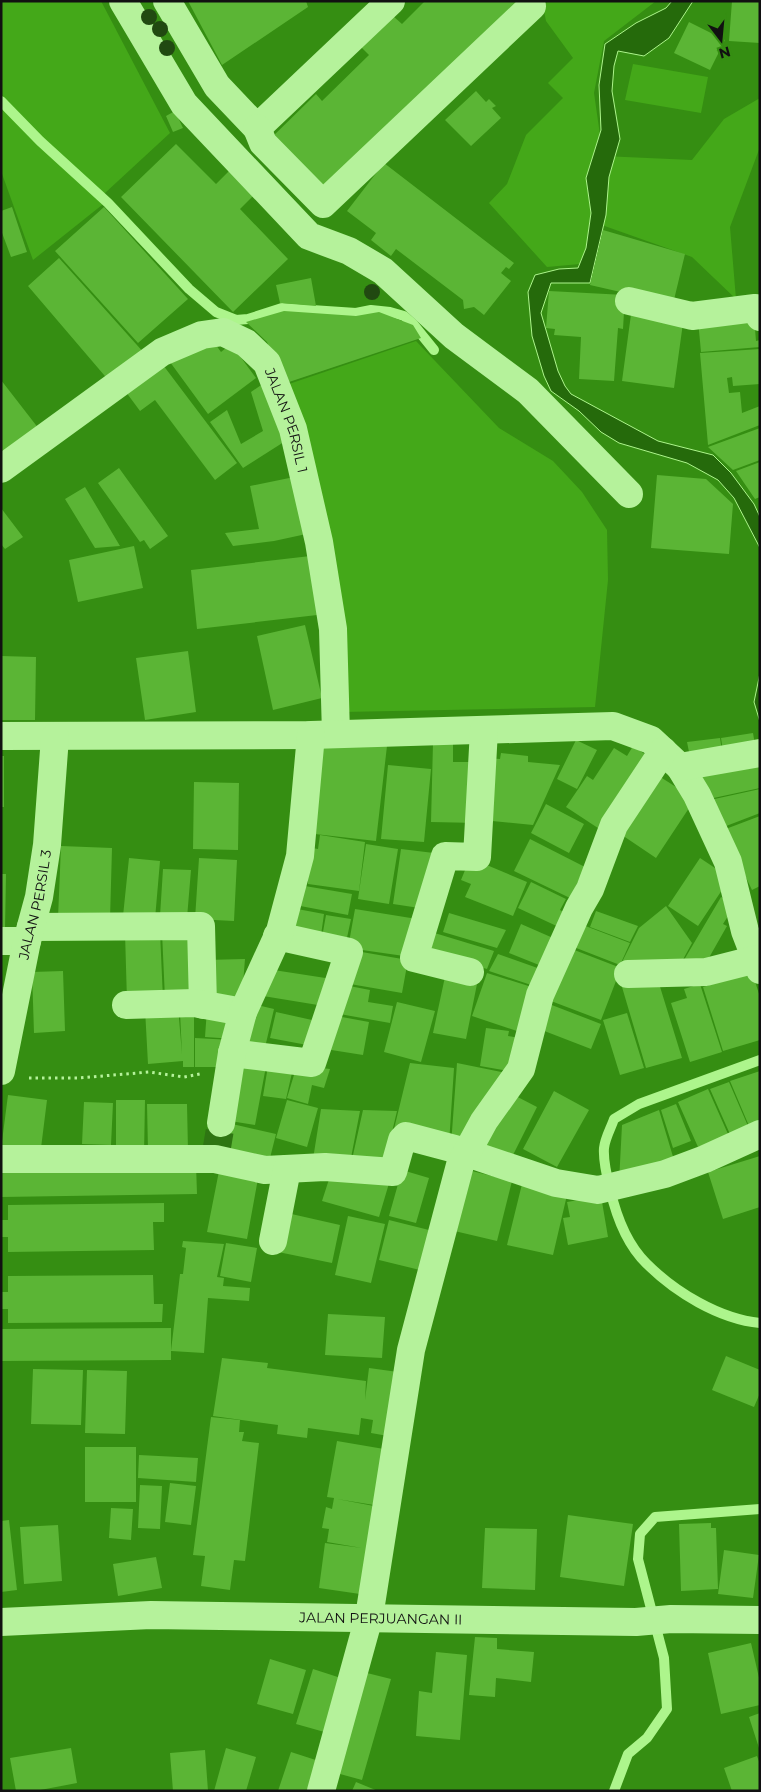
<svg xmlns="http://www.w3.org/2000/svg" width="761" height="1792" font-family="Montserrat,sans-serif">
<rect width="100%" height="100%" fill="#358e12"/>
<path fill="#44a819" d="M1 1H101L170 133 105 193 102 205 33 260 1 171Z
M548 1H656L604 41 594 93 603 156 692 160 724 119 760 98V147L730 227 736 299 692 257 599 224 591 263 547 267 489 203 507 184 526 135 563 98 548 83 573 58 546 21 543 6Z
M633 64 708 77 701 113 625 100Z
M416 341 499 428 553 461 582 492 607 530 608 580 595 707 342 712 289 384Z"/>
<path fill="#256a0b" stroke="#adf58c" d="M672 1H693L669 38 644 56 618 51 614 66 612 91 620 139 609 177 606 215 590 283H551L541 313 558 371 565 386 571 394 658 441 713 455 731 473 754 504 760 517V548L734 498 718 480 687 463 619 443 601 432 579 411 551 391 544 376 532 336 528 292 535 275 559 269 578 268 586 248 591 213 586 178 601 130 599 85 605 44 636 23 666 8Z
M760 673V722L754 702Z"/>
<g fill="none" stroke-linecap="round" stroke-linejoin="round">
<path stroke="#adf58c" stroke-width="10" d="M1 101 40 141 108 203 189 289 216 312 236 320 248 319 282 308 356 313 371 310 390 312 404 316 413 324 434 350
M760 1060 639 1104 614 1119C611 1128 605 1138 604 1148 603 1160 607 1177 610 1189 616 1215 627 1245 647 1264 675 1292 719 1319 760 1323
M614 1791 628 1754 647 1738 667 1709 664 1658 638 1559 640 1534 655 1517 760 1509"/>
</g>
<path fill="#5bb535" d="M188 1H306L308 7 222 65Z
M425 1H527L324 200 267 142 316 94 322 101 369 55 361 47 393 16 402 24Z
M732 1H760V43L729 41Z
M689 22 725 40 710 70 674 53Z
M476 91 486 102 489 99 496 106 492 108 501 118 471 146 445 120Z
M175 111 183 128 173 132 166 116Z
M176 144 216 184 229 171 253 196 240 209 288 259 233 312 121 197Z
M384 163 514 263 509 269 506 267 501 273 511 281 484 315 474 307 464 309 463 300 396 249 391 256 371 240 376 233 347 211Z
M12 207 27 252 11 257 1 230V211Z
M104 207 188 299 138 343 55 251Z
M603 230 685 254 673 304 590 285Z
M59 258 145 354 110 382 28 286Z
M311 278 316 306 280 303 276 285Z
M549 291 625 295 623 329 618 328 614 381 579 379 581 337 554 335 555 329 546 328Z
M632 307 683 323 674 388 622 381Z
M284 311 356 316 379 312 413 325 421 338 283 384 267 342 246 322Z
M754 316 756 341 760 340V347L701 352 698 320Z
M208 334 221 352 231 344 256 378 208 414 170 362Z
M760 349V384L733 386 732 377 727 378 729 393 740 392 742 413 760 406V425L708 445 700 353Z
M160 361 237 463 215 480 155 400 140 411 123 388Z
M1 380 39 429 1 458Z
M267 381 287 440 243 468 210 422 227 410 241 444 263 431 251 392Z
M760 428V460L733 470 708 447Z
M760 462V497L755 499 736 471Z
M119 468 168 536 150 549 144 540 140 542 98 483Z
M657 475 706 479 733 504 729 554 651 548Z
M299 476 311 533 274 541 233 546 225 533 259 529 250 486Z
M85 487 120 546 95 548 65 499Z
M1 508 23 537 5 549 1 544Z
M134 546 143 588 78 602 69 560Z
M319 555 326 614 197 629 191 570Z
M305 625 322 698 273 710 257 636Z
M188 651 196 712 145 720 136 658Z
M1 656 36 657 35 720H1Z
M753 733 756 751 724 757 721 738Z
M720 738 723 757 691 762 687 742Z
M576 740 597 750 577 789 557 779Z
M433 743 453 744V762H480L478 823 431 822Z
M315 746H387L376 841 306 833Z
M633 746 652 759 604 832 566 807 587 776 593 780 614 748 627 756Z
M501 753 528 756V762L560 765 533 825 482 820 487 758 500 759Z
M1 756H4V807H1Z
M760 758V788L709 799 690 770Z
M388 765 431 769 424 842 381 839Z
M654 773 695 799 656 858 616 831Z
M194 782 239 783 238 850 193 849Z
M760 789V813L721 828 710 800Z
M546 804 584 824 569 853 531 833Z
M760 816V886L752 890 723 830Z
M320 835 365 842 359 891 308 884 307 847 318 849Z
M530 839 585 867 570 898 514 871Z
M366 844 398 849 389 904 358 899Z
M61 846 112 848 110 919 58 918Z
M401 849 434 853 426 909 393 904Z
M129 858 160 861 155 919 123 916Z
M199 858 237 860 234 921 195 919Z
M470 858 527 882 513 916 465 897 471 884 461 880Z
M700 858 730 878 698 926 668 906Z
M163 869 191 870 187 918 160 916Z
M1 874H6L5 929H1Z
M531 882 566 899 560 910 569 915 563 929 518 908Z
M299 885 352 894 348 915 295 905Z
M721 897 735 905 723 924 727 926 702 970 684 960Z
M666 906 692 943 680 965 620 966 639 928Z
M292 908 324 914 320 942 287 936Z
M355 909 417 919 411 957 348 948Z
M596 911 638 926 630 942 590 927Z
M449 913 506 930 497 948 443 932Z
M326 915 351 919 345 947 321 943Z
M575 922 630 943 620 965 566 944Z
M521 924 560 941 549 969 509 953Z
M198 930 201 997 165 999 162 932Z
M428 931 494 951 487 969 422 950Z
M160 932 163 999 127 1001 125 933Z
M564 946 621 968 601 1020 543 998Z
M356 951 408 960 402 993 350 984Z
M498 954 546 971 540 988 489 971Z
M245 959 241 1009 205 1003V960Z
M267 969 332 979 324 1006 263 996Z
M63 971 65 1031 34 1033 32 972Z
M446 972 478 979 466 1039 433 1033Z
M752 972 760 997V1040L723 1051 703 987Z
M487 973 538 989 523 1033 472 1016Z
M657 977 682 1058 646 1068 622 987Z
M339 984 370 990 368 1002 393 1006 390 1023 334 1013Z
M700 984 722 1052 690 1062 671 1003 687 998 684 989Z
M397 1002 435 1011 421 1062 384 1052Z
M544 1002 601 1024 591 1049 534 1027Z
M253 1004 274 1009 263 1056 236 1050Z
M178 1006 182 1054 180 1012 194 1011V1067H183V1061L148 1064 145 1009Z
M207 1009 238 1013 234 1039 205 1037Z
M276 1012 312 1020 307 1045 270 1038Z
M627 1013 644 1068 620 1075 603 1020Z
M331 1015 369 1022 363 1055 325 1049Z
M486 1028 509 1031 508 1036 520 1038 514 1072 480 1066Z
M195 1038 232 1040 225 1067H195Z
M235 1056 267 1061 255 1125 224 1120Z
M269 1060 294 1064 286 1099 263 1096Z
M410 1063 454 1068 449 1144 394 1129Z
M457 1063 511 1074 487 1111 451 1145Z
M297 1065 330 1069 324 1088 312 1085 308 1104 287 1098Z
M760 1071V1130L752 1133 730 1081Z
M729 1082 751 1133 733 1141 710 1089Z
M708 1089 732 1143 702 1156 678 1102Z
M554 1091 589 1110 557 1167 523 1149Z
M508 1092 537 1107 511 1159 481 1144Z
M8 1095 47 1100 40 1156 1 1149Z
M116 1100H145L144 1155H116Z
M287 1100 318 1108 307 1147 276 1138Z
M84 1102 113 1103 111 1145 82 1144Z
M147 1104H187L188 1151H148Z
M676 1104 691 1141 673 1148 661 1110Z
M321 1109 360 1111 350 1163 313 1159Z
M363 1110 397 1111 383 1170 351 1164Z
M659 1110 674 1160 619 1182 622 1125Z
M228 1123 276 1134 268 1166 221 1155Z
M760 1156V1207L723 1219 708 1172Z
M196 1164 197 1194 1 1197V1166Z
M220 1166 259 1173 247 1239 207 1232Z
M460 1168 512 1181 497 1241 446 1229Z
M332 1170 390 1180 379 1217 322 1201Z
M402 1170 429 1178 416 1223 389 1216Z
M522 1184 567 1195 553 1255 507 1245Z
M601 1196 608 1237 568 1245 563 1218 570 1217 567 1202Z
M164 1203V1222H153L154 1250 8 1252V1237H1V1220H8V1205Z
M287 1213 340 1225 332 1263 278 1252Z
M348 1216 385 1224 371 1283 335 1275Z
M389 1220 433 1231 424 1271 379 1260Z
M183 1241 224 1244 217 1277 224 1278 223 1286 250 1288 249 1301 208 1298 204 1353 171 1351 180 1274H183L186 1248 182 1247Z
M226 1243 257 1248 251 1282 220 1276Z
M153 1275 154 1304H163L162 1322 8 1323V1309H1V1292H8V1276Z
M328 1314 385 1317 382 1358 325 1355Z
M171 1328V1360L1 1361V1329Z
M726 1356 760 1370V1393L754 1407 712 1390Z
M222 1358 268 1363 267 1368 366 1381 365 1400 369 1368 398 1372 388 1436 371 1433 373 1420 361 1418 359 1435 308 1428 307 1438 277 1434 278 1425 213 1416Z
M33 1369 83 1370 81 1425 31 1424Z
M87 1370 127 1371 125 1434 85 1433Z
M211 1417 240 1420 239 1432H244L242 1441 259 1443 245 1561 234 1560 230 1590 201 1586 205 1556 193 1555Z
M337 1441 384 1449 374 1505 337 1499 374 1506 360 1594 319 1588 325 1543 362 1548 327 1542 329 1529 322 1528 326 1507 332 1509 334 1498 327 1497Z
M85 1447H136V1502H85Z
M139 1455 198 1458 196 1482 138 1478Z
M170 1483 196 1486 191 1525 165 1522Z
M140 1485 162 1486 160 1529 138 1528Z
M111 1508 133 1509 131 1540 109 1538Z
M568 1515 633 1524 624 1586 560 1577Z
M9 1520 17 1590 1 1592V1521Z
M711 1523V1528H716L718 1589 681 1591 679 1524Z
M58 1525 62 1581 24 1584 20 1527Z
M485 1528 537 1529 535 1590 482 1588Z
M724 1550 759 1555 753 1598 718 1594Z
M156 1557 162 1588 118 1596 113 1564Z
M475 1637 497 1638V1649L534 1652 531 1682 496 1678 495 1697 469 1695Z
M751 1643 760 1682V1705L721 1714 708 1653Z
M436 1652 467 1655 460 1740 416 1736 419 1691 432 1693Z
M270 1659 306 1670 293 1714 257 1704Z
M313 1669 344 1679 328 1733 296 1724Z
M359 1671 391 1679 362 1780 329 1771Z
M760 1713V1748H759L749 1717Z
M71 1748 77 1783 35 1791H16L10 1758Z
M226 1748 256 1757 246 1791H214Z
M205 1750 208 1791H173L170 1753Z
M291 1752 325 1763 316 1791H278Z
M757 1756 760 1764V1791H732L724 1768Z
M356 1782 378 1791H352Z"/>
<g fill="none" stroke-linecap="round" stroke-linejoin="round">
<path stroke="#2e7512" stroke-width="28" stroke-dasharray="28 14" stroke-linecap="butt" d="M215 1159 221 1123"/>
<path stroke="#b5f29b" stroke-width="3" stroke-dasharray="2.5 4" stroke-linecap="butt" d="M29 1078H79L149 1072 184 1077 200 1074"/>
<g stroke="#b5f29b" stroke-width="28">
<path d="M123 1 184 104 309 236 349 251 383 271 454 336 528 391 629 494"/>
<path d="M167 1 217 86 257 128 391 1"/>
<path d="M257 128 263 143 323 204 532 6"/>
<path d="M629 301 692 316 755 308 760 317"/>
<path id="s1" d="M1 469 162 352 202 335 223 332 246 343 267 363 293 429 319 542 333 629 336 734"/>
<path d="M1 736 311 735 613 726 651 740 680 767 697 795 728 862 745 931 760 970"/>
<path d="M680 767 760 753"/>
<path d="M31 927 201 926 203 1005"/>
<path d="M1 941H27"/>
<path d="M470 972 414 958 445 856 477 857 484 730"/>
<path d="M628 974 706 972 757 959"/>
<path d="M126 1005 194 1003 243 1012"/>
<path d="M232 1053 312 1063 349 952 277 936"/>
<path id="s2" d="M1 1071 27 941 39 897 47 845 55 737"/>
<path d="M221 1123 232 1053 243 1012 280 931 300 856 311 735"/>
<path d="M1 1159H215L265 1170 325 1167 393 1172 402 1140 406 1136 455 1149 556 1183 598 1190 665 1174 705 1159 760 1134"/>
<path d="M273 1241 287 1169"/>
<path id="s3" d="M1 1622 151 1615 636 1622 671 1619 760 1620"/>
<path d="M321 1791 369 1617 411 1350 460 1165 484 1121 521 1069 540 995 579 908 590 889 614 825 663 751"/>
</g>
</g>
<g fill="#214911">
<circle cx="149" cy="17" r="8"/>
<circle cx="160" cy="29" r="8"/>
<circle cx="167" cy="48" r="8"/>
<circle cx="372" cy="292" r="8"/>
</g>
<g text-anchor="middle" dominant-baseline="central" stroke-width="4.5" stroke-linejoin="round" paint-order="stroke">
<g font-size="14" fill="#111" stroke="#358e12">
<text stroke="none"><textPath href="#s1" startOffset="379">JALAN PERSIL 1</textPath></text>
<text stroke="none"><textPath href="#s2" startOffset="170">JALAN PERSIL 3</textPath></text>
<text stroke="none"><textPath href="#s3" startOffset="380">JALAN PERJUANGAN II</textPath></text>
</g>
</g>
<rect width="761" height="1792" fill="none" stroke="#111111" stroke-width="5"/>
<g transform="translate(721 40) rotate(164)" stroke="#358e12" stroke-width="4" paint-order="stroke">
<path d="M0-4L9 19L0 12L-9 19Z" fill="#111111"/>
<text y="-8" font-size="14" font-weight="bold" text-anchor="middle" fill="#111111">N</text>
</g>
</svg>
